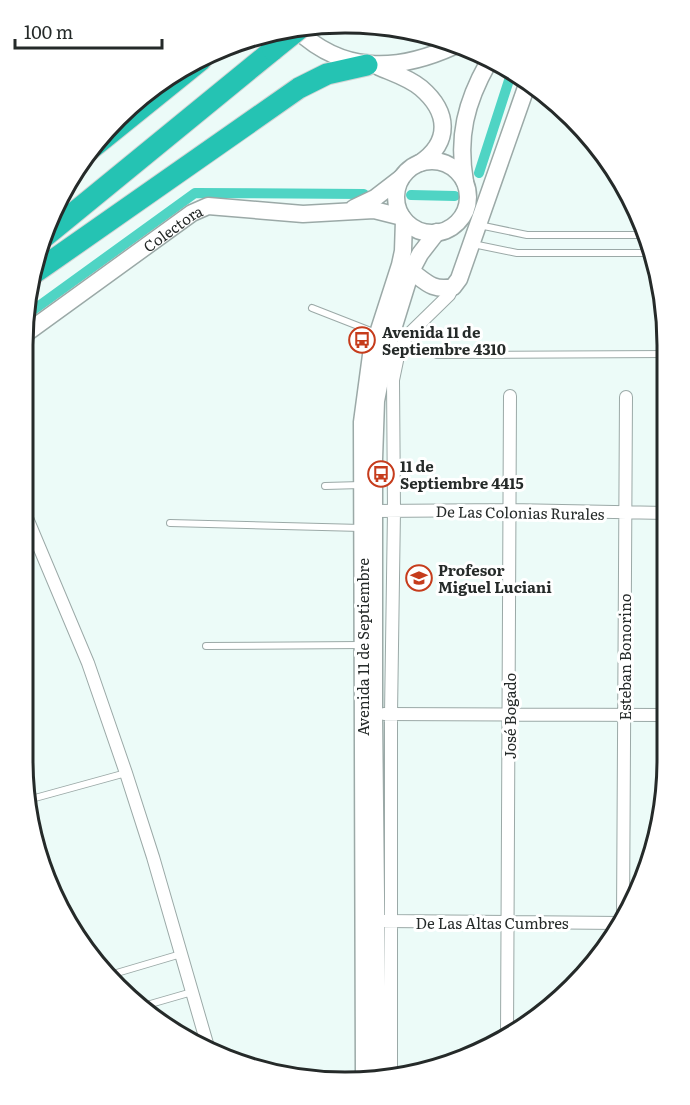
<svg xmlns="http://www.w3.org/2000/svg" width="690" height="1105" font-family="Literata,serif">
<rect width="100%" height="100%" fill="#ecfbf8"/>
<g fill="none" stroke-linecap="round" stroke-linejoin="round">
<path stroke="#4fd4c4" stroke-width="10" d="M479 173 511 74
M411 195 455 196
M25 316 195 193 364 194"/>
<g stroke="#9ba9a7" stroke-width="8">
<path id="lane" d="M479 225 527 235H643
M473 244 517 253H648
M312 308 376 333
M437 355 667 354
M325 486 361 485
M170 523 361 528
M206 646 361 645
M30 803 35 798 126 773
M110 975 181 954
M140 1007 192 992"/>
</g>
<g stroke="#9ba9a7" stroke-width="14">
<path id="street" d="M24 511 88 663 126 773 153 857 208 1047
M374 511 510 510 666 513
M384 714 665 715
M623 918 626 397
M384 921 620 923
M507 1036 510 396
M391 1076V714L394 510 393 380 399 351 407 336 449 295 453 287"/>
</g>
<g stroke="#9ba9a7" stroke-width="19">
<g id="secondary">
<path d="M295 28C342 74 397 72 454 46"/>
<path d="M379 67C393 73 409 78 421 88 449 112 451 142 420 163"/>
<circle cx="432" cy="197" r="36"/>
<path d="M465 182C457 137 466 102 488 63"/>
<path d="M354 208 375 198 401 178"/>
<path d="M411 271C427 283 433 291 453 287L459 279 528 82"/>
<path id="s1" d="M25 334 192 213 208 206 303 214 374 210 402 217"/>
<path d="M378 1078 374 714V459L376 401 385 355 411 271 420 254 437 232"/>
<path d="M364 1080 362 422 371 355 400 265 403 251 404 220"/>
</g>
</g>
<g stroke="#d3d4d4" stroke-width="23">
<path id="highway" d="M87 152 201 60
M43 238 273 50
M33 274 299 88 327 74 367 65"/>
</g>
<use href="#lane" stroke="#fff" stroke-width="6"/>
<use href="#street" stroke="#fff" stroke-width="12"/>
<use href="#secondary" stroke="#fff" stroke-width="16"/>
<use href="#highway" stroke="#25c3b3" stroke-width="21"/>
<g stroke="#d3d4d4" stroke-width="23" stroke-linecap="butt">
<path id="highway-bridge" d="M273 50 304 25"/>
</g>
<use href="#highway-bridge" stroke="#25c3b3" stroke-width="21"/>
</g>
<defs>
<g id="bus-ring" transform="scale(1.35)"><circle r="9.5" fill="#fff" stroke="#c63c1c" stroke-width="1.5"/><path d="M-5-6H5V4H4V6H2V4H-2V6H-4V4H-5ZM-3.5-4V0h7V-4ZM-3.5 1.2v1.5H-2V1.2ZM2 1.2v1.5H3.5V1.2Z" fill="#c63c1c"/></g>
<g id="school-ring" transform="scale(1.35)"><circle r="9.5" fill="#fff" stroke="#c63c1c" stroke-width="1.5"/><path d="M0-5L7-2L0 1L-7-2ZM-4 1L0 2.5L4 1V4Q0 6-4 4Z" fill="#c63c1c"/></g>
</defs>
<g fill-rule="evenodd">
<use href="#bus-ring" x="362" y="340"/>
<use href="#bus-ring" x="381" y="474"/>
<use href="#school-ring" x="419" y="578"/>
</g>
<g text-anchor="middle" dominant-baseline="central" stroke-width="6" stroke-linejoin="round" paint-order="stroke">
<g font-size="15" fill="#252a29" stroke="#fff">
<text stroke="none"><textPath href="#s1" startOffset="182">Colectora</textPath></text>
<text transform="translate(520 512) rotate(1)">De Las Colonias Rurales</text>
<text transform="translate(362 647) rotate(-90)">Avenida 11 de Septiembre</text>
<text transform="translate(624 657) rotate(-90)">Esteban Bonorino</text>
<text transform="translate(509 716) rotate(-90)">José Bogado</text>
<text x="492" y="922">De Las Altas Cumbres</text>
</g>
<g font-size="15" font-weight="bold" fill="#252a29" stroke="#fff" text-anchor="start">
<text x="382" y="331">Avenida 11 de<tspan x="382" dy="17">Septiembre 4310</tspan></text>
<text x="400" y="465">11 de<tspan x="400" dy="17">Septiembre 4415</tspan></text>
<text x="438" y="569">Profesor<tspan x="438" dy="17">Miguel Luciani</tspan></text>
</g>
</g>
<path d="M0 0H690V1105H0ZM345 33H345A312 312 0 0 1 657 345V760A312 312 0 0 1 345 1072H345A312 312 0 0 1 33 760V345A312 312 0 0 1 345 33Z" fill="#fff" fill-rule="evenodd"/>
<path fill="none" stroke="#252a29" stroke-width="3" d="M345 33H345A312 312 0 0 1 657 345V760A312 312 0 0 1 345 1072H345A312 312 0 0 1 33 760V345A312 312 0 0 1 345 33Z"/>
<path d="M15 39v9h147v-9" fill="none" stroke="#252a29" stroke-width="3"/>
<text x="24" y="39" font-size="18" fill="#252a29" stroke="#ffffff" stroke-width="4.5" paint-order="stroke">100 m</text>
</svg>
